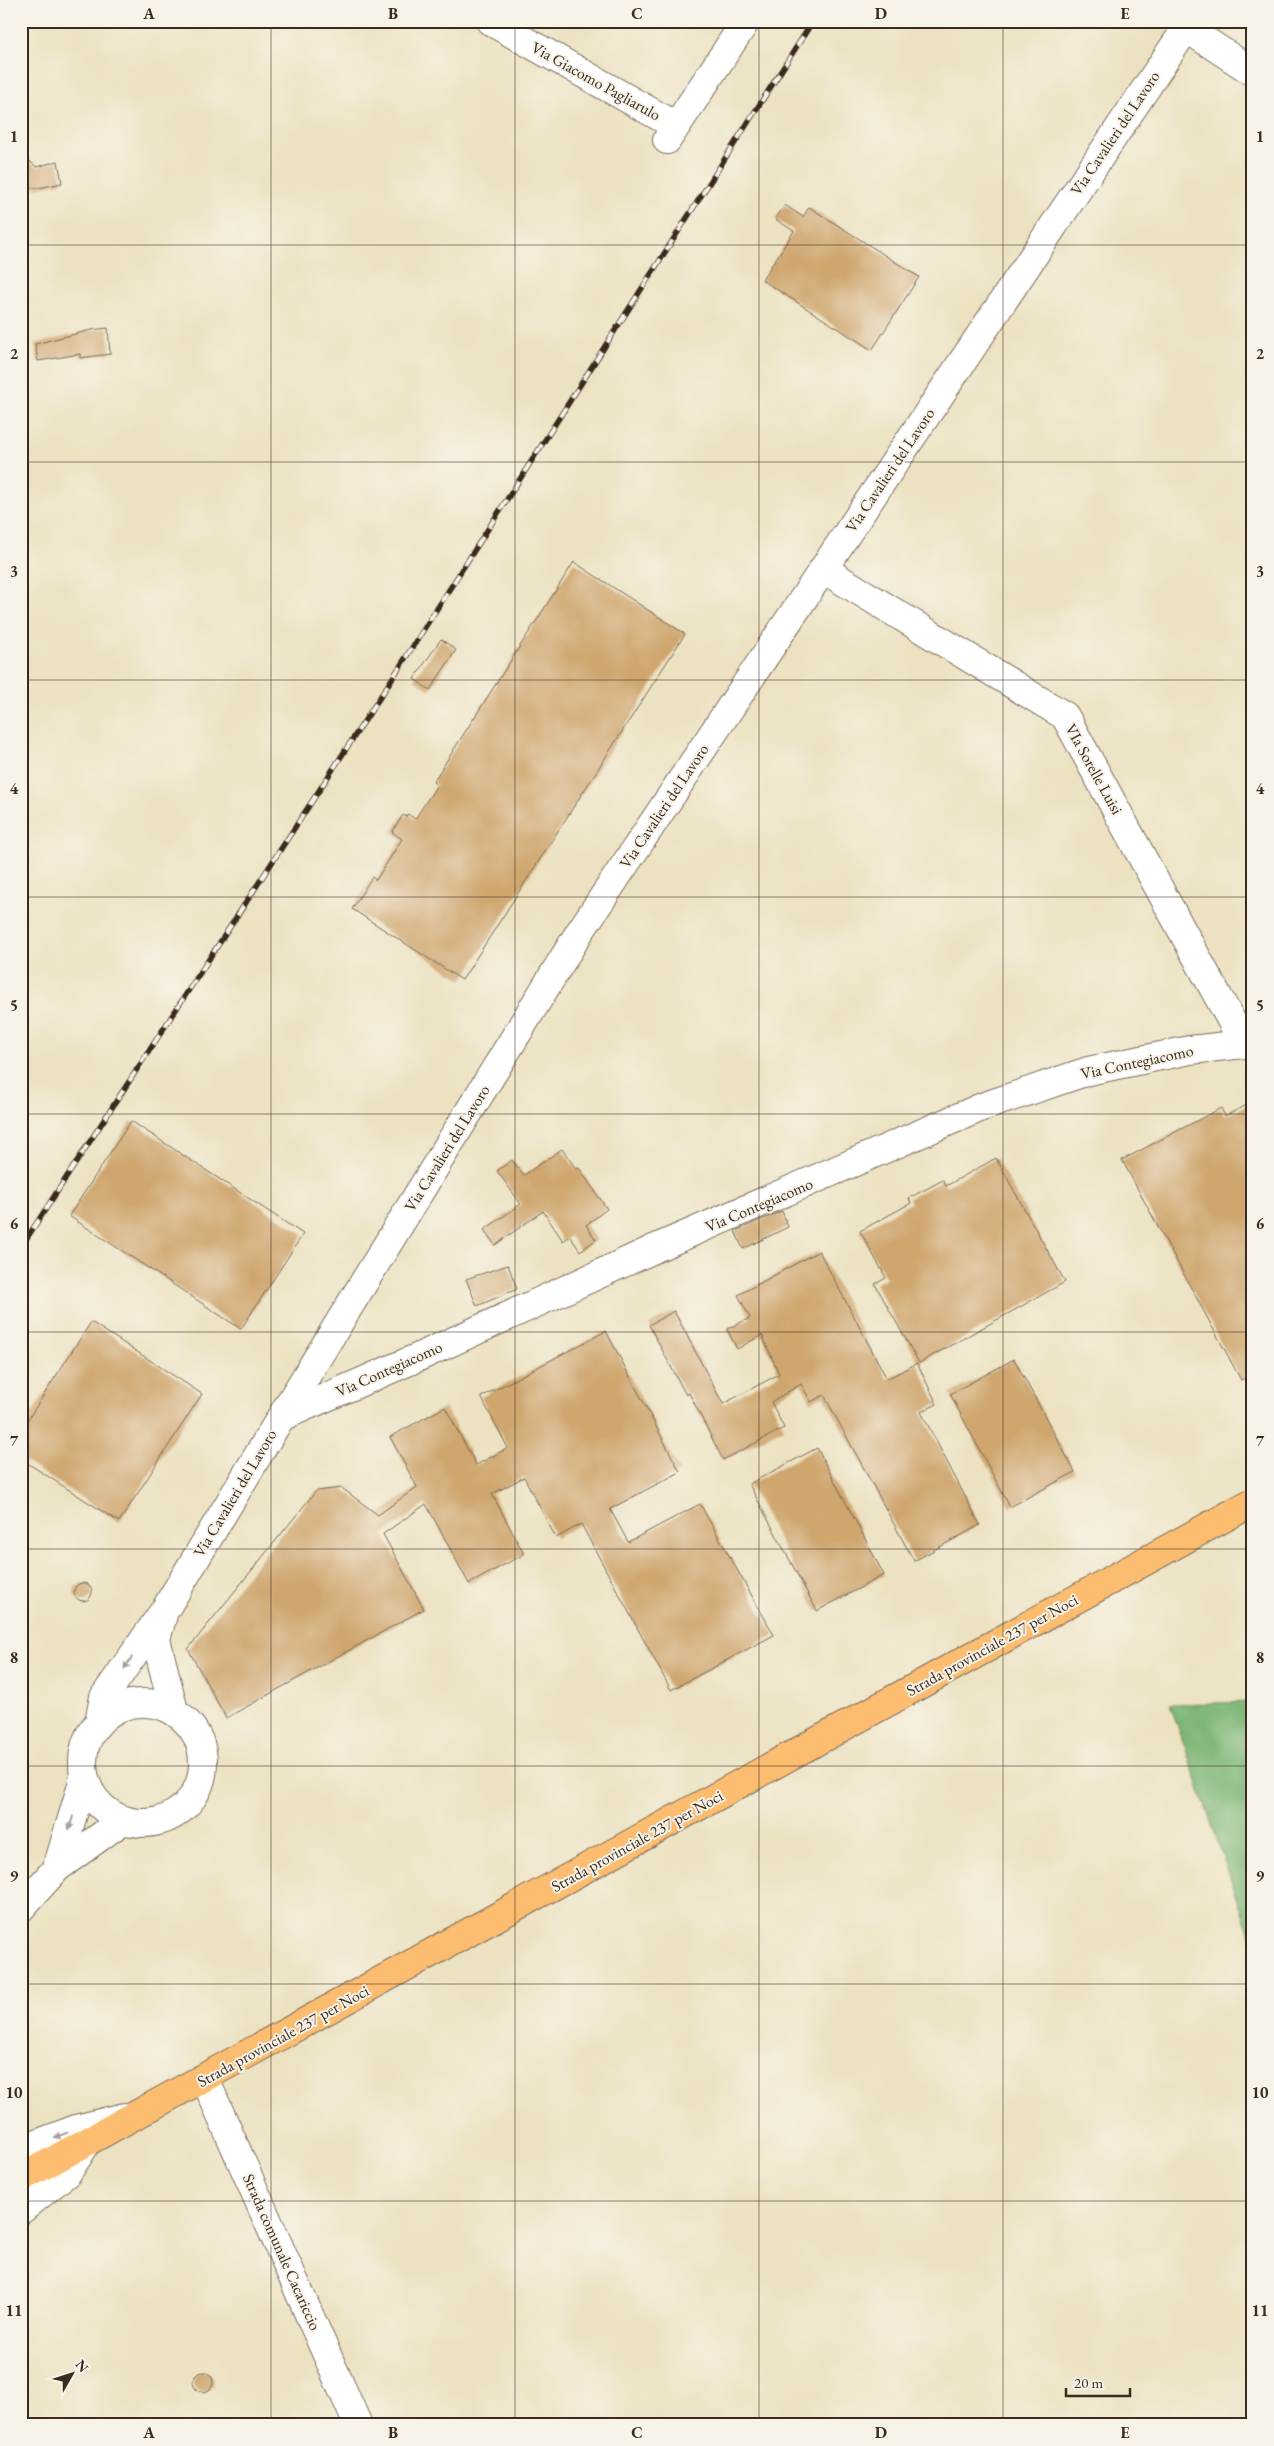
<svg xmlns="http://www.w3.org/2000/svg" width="1274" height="2446" font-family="'EB Garamond',serif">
<rect width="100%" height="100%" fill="#f7f3e8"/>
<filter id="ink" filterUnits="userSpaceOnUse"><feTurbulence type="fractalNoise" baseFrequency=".02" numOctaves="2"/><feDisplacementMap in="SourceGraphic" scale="10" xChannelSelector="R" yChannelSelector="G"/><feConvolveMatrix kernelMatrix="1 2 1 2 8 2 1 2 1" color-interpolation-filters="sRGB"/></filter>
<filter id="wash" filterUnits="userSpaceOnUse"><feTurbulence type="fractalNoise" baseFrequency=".0096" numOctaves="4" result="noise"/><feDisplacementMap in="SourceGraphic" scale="20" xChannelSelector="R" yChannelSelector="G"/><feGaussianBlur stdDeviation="1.12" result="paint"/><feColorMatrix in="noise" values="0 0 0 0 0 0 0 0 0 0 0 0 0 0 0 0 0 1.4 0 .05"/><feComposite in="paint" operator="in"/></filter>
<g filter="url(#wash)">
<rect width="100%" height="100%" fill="#ece2c1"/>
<path fill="#7db674" stroke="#5c7049" d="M1253 1702V1944L1170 1704Z"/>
<g id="blocks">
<path fill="#cfa66e" d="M28 160 37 167 58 161 62 183 39 188 21 187V174Z
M785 205 803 217 809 207 919 277 872 350 762 280 794 231 775 219Z
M108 328 110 354 80 358V354L38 361 35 344 91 330Z
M574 562 685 634 462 980 352 909 372 877 376 880 402 839 392 832 403 815 406 817 408 814 415 819 437 785 433 782Z
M441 639 456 650 430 690 414 679Z
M1253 1102V1374L1241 1380 1122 1160 1221 1108 1225 1116Z
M131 1121 303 1234 241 1329 69 1216Z
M562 1149 576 1169 579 1168 607 1209 586 1225 596 1240 580 1251 570 1236 563 1241 543 1211 495 1245 484 1230 521 1204 497 1171 512 1160 524 1175Z
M996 1158 1065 1282 919 1363 875 1284 886 1278 860 1231 911 1203 909 1198 943 1180 946 1186Z
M782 1211 788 1227 743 1249 735 1231Z
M819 1251 887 1379 917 1363 937 1404 921 1412 980 1525 914 1561 824 1395 811 1402 801 1384 771 1402 784 1428 723 1460 689 1393 686 1395 649 1325 674 1311 723 1404 779 1374 762 1335 737 1349 727 1329 750 1318 738 1295Z
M508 1265 517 1289 477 1306 466 1279Z
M91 1322 202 1394 119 1522 21 1459V1430Z
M606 1331 680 1472 610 1509 628 1542 700 1504 774 1635 671 1690 581 1524 556 1538 524 1477 492 1494 524 1554 469 1584 426 1504 383 1534 424 1609 226 1718 188 1649 316 1491 342 1488 378 1515 417 1487 390 1437 445 1407 476 1465 508 1448 481 1397Z
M1014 1359 1075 1472 1010 1507 950 1394Z
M817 1448 884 1575 817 1611 749 1484Z
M74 1592a9 9 0 1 1 18 0a9 9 0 1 1-18 0Z
M193 2382a10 10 0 1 1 20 0a10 10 0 1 1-20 0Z"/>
</g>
</g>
<g filter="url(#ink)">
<use href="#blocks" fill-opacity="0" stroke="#796a57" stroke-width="1"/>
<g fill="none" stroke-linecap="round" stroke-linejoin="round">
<g stroke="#796a57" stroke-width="30">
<path id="minor" d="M490 21 676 126
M1186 28 1253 72
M667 140 746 21
M823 569 1065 716 1244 1044
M281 1417 421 1356 656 1248 982 1107 1088 1071 1190 1050 1253 1043
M163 1615 156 1639 174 1711
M83 1763a60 60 0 1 1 120 0a60 60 0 1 1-120 0Z
M99 1722 104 1697 166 1608 281 1417 579 933 1191 21
M57 1868 84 1778
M21 1908 57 1868 123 1820
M205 2079 358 2425
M21 2150 76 2129 124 2117
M21 2210 68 2172 86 2144"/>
</g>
<g stroke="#796a57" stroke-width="30">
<path id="major" d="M21 2178 1253 1502"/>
</g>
<use href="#minor" stroke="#fff" stroke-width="28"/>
<use href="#major" stroke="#fcbd6f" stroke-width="28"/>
<g stroke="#3b2a1e" stroke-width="5.5">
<path id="rail" d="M21 1247 399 668 813 21"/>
</g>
<use href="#rail" stroke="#f7f3e8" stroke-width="4" stroke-dasharray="11" stroke-linecap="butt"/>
</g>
<defs><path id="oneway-solid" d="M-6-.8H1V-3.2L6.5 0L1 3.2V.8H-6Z" transform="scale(1.25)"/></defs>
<g fill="#a79f9a">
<use href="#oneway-solid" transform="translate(128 1663) rotate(125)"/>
<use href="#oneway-solid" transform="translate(71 1823) rotate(107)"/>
<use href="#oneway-solid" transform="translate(61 2135) rotate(159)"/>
</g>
</g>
<path fill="none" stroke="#3b2a1e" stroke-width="1" stroke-opacity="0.55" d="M271 21V2425M515 21V2425M759 21V2425M1003 21V2425M21 245H1253M21 462H1253M21 680H1253M21 897H1253M21 1114H1253M21 1332H1253M21 1549H1253M21 1766H1253M21 1984H1253M21 2201H1253"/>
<g text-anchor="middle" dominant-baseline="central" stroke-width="4" stroke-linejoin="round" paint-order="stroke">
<g font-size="16" fill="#3b2a1e" stroke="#f7f3e8">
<text transform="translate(596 81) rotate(29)">Via Giacomo Pagliarulo</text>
<text transform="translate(1115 133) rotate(-56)">Via Cavalieri del Lavoro</text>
<text transform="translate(890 470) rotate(-56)">Via Cavalieri del Lavoro</text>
<text transform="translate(1094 769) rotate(61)">VIa Sorelle Luisi</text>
<text transform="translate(664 806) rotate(-56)">Via Cavalieri del Lavoro</text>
<text transform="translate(1137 1062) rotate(-12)">Via Contegiacomo</text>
<text transform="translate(447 1148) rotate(-58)">Via Cavalieri del Lavoro</text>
<text transform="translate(759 1205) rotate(-23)">Via Contegiacomo</text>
<text transform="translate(389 1369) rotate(-24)">Via Contegiacomo</text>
<text transform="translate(235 1493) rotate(-59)">Via Cavalieri del Lavoro</text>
<text transform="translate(992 1645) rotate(-29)">Strada provinciale 237 per Noci</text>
<text transform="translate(637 1841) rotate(-29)">Strada provinciale 237 per Noci</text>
<text transform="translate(283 2036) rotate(-29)">Strada provinciale 237 per Noci</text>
<text transform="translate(282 2252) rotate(66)">Strada comunale Cacariccio</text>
</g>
</g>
<rect width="1274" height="2446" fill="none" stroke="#f7f3e8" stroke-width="55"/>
<g transform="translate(72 2374) rotate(51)" stroke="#f7f3e8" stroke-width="4" paint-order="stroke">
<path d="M0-4L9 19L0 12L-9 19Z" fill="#3b2a1e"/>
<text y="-8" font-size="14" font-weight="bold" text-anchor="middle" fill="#3b2a1e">N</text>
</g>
<path d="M1066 2388v8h64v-8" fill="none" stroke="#3b2a1e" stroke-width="2.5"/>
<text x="1074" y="2388" font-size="15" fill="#3b2a1e" stroke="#f7f3e8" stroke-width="4" paint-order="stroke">20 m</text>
<rect x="28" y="28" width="1218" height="2390" fill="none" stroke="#3b2a1e" stroke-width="2"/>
<g font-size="16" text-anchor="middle" font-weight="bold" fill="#3b2a1e">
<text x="149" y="19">A</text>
<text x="393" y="19">B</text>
<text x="637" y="19">C</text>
<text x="881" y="19">D</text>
<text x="1125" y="19">E</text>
<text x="14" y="142">1</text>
<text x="1260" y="142">1</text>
<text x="14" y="359">2</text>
<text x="1260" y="359">2</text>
<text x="14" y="577">3</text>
<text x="1260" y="577">3</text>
<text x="14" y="794">4</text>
<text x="1260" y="794">4</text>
<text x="14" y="1011">5</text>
<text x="1260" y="1011">5</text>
<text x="14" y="1229">6</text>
<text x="1260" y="1229">6</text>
<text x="14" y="1446">7</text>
<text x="1260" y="1446">7</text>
<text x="14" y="1663">8</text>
<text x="1260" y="1663">8</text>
<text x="14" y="1881">9</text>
<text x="1260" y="1881">9</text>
<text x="14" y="2098">10</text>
<text x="1260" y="2098">10</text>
<text x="14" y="2316">11</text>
<text x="1260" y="2316">11</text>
<text x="149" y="2438">A</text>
<text x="393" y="2438">B</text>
<text x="637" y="2438">C</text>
<text x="881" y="2438">D</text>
<text x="1125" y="2438">E</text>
</g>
</svg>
